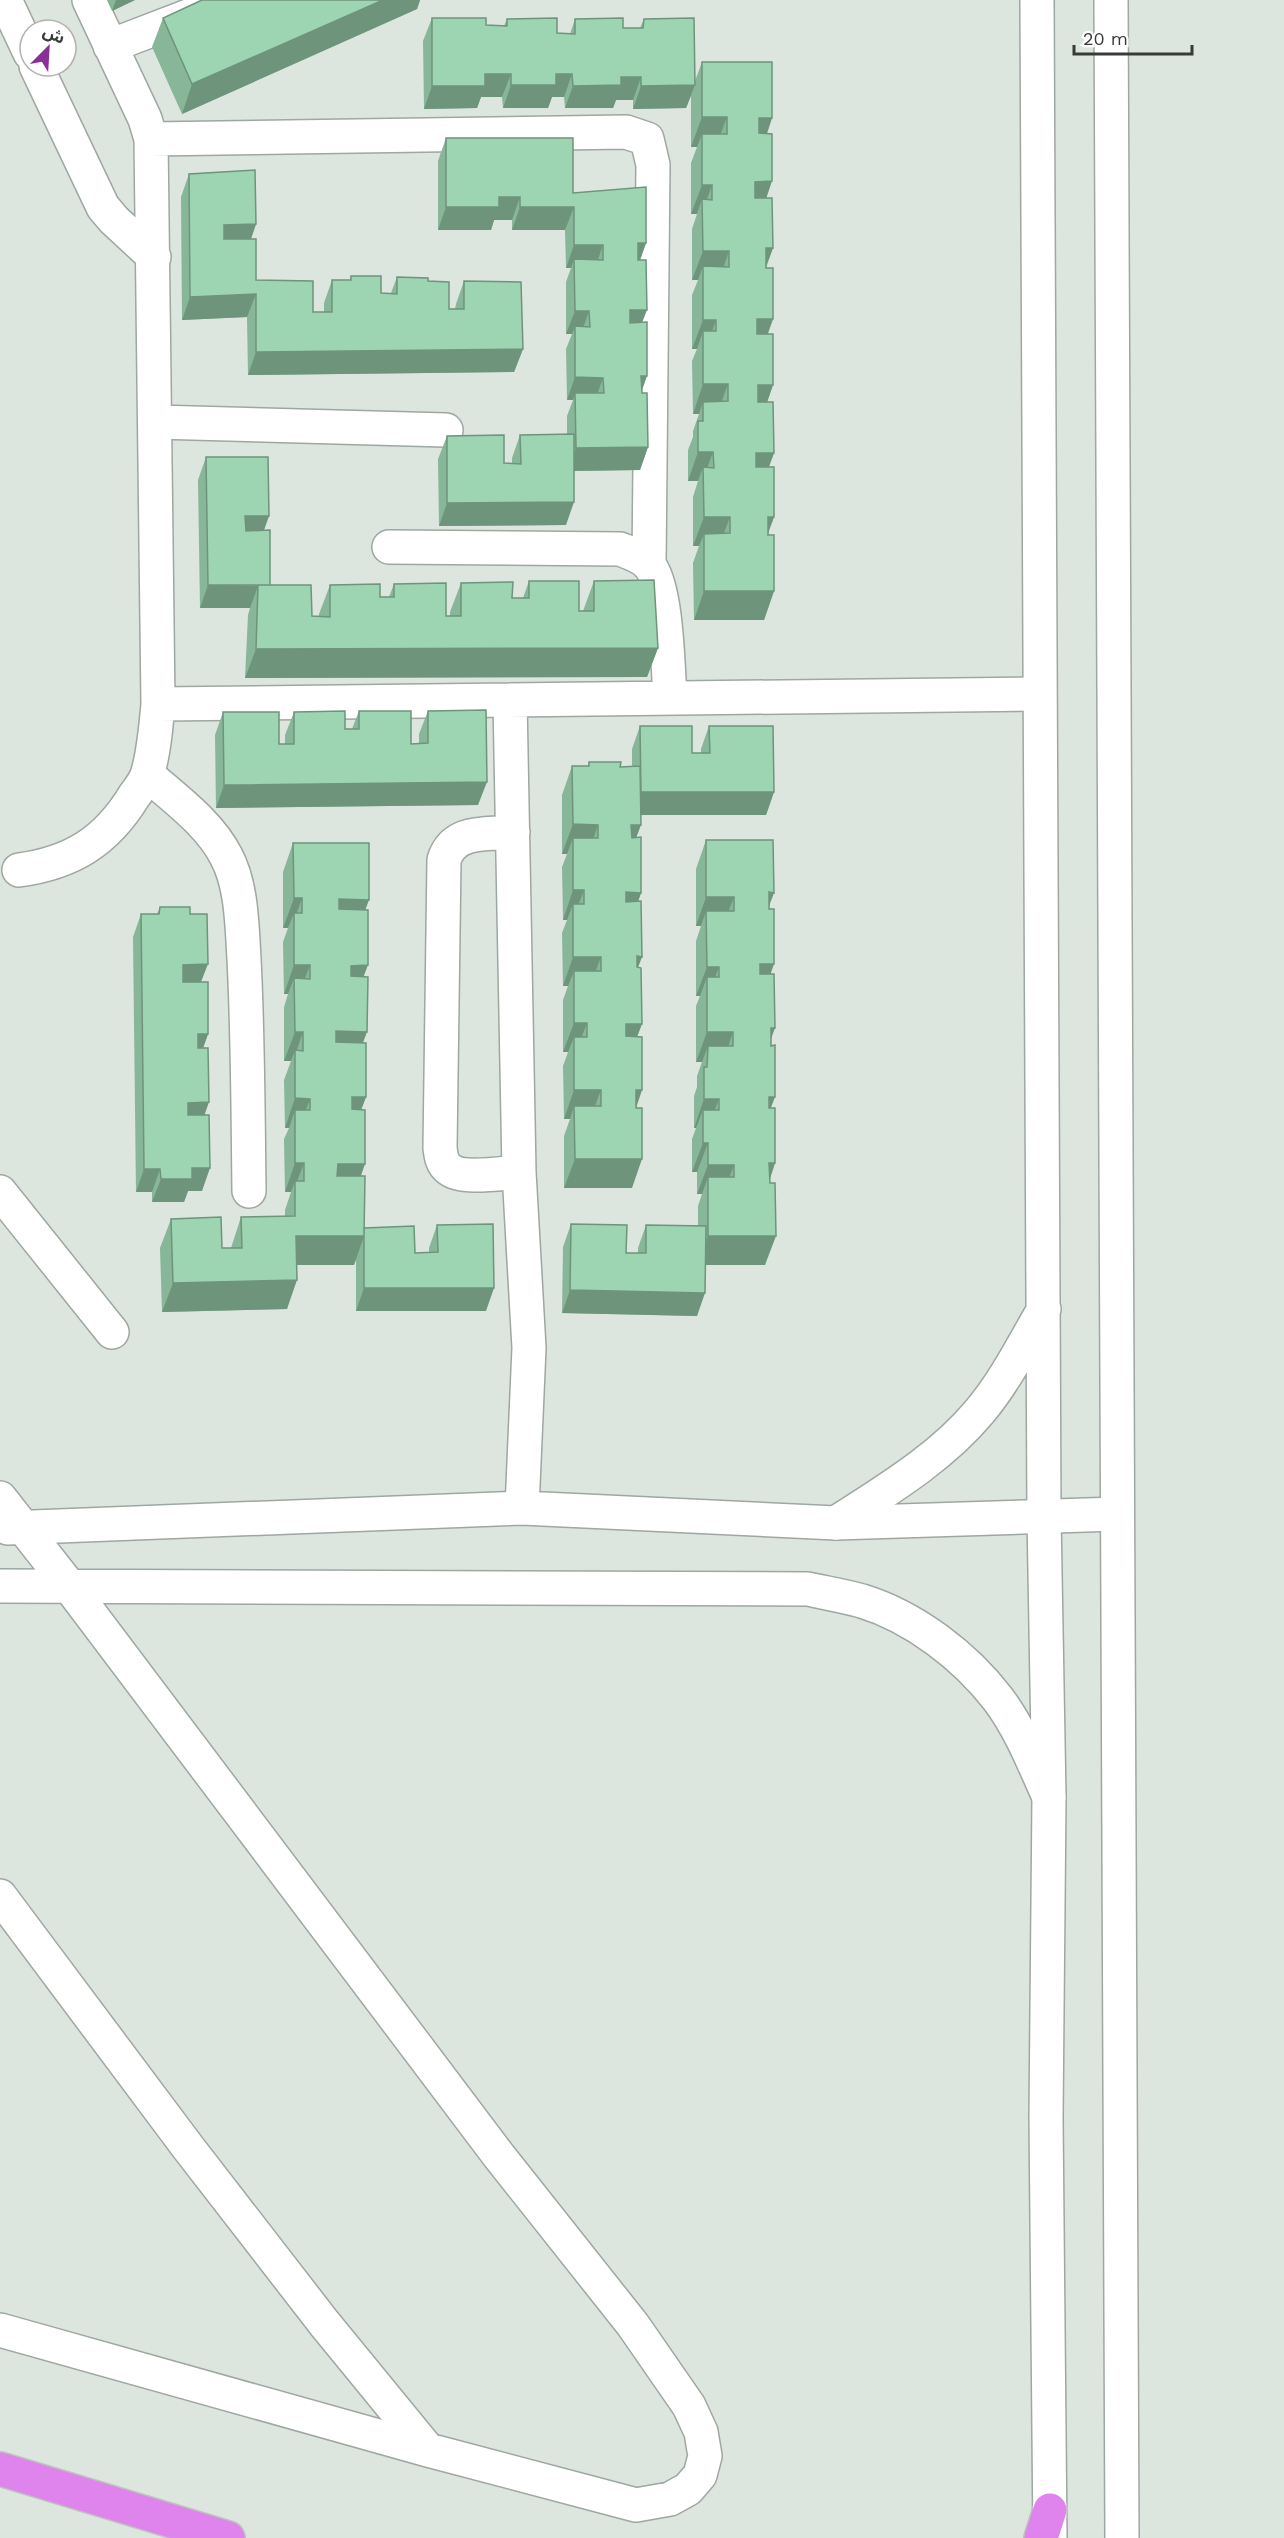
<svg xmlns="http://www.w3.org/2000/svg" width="1284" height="2538" font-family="'Work Sans','Noto Sans Arabic',sans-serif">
<rect width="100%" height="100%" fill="#dde5df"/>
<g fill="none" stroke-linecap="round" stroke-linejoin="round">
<g stroke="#9fa7a1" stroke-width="36">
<path id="street" d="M5 0 30 53
M110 46 230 0
M36 66 103 207 114 220 154 257
M151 139 626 132 647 139 653 165 649 564
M156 422 446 430
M389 547 620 549C630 553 643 557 649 565 667 585 668 669 670 698
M510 700 519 1172 529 1348 522 1508
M158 704 1039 694
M148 775C175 799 209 823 226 856 242 885 242 927 244 959 248 1036 248 1114 249 1191
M513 832C485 835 454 829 444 860L440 1148C441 1156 442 1164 449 1169 462 1180 502 1173 519 1172
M19 870C71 863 106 842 134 796 139 789 146 781 148 772 154 751 156 727 158 704L151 139 145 119 89 0
M0 1192 112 1332
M0 1498 70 1587 499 2156 633 2325 689 2406 701 2432 705 2456 700 2475 688 2489 670 2499 636 2505 428 2450 0 2330
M8 1528 522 1508 836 1523 1117 1514
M0 1586 808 1589C826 1593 844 1596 862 1601 914 1617 965 1656 998 1699 1020 1728 1034 1764 1049 1797
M0 1896 187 2146 324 2323 428 2450"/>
</g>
<g stroke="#9fa7a1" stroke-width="36">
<path id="secondary" d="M1037 0 1044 1516 1049 1797 1046 2117 1050 2538
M1111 0 1122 2538
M836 1523C887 1490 941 1458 980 1411 1006 1380 1024 1343 1044 1309"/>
</g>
<g stroke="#bfc0bf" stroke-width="36">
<path id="highway" d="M0 2469 228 2538
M1041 2538 1050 2510"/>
</g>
<use href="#street" stroke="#fff" stroke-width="33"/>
<use href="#secondary" stroke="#fff" stroke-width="33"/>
<use href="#highway" stroke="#df83ed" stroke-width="33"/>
</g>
<path fill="#87b698" d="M107 0H135L112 11Z
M202 0H420L417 9 182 114 152 47 163 18Z
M432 18 486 25 504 26 507 19 557 33 570 34 575 19 623 28H640L644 19 695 81 702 62 772 118 767 134 766 198 773 248 766 268 773 319 768 334 773 385 767 402 774 453 769 467 774 517 768 534 774 591 764 620H694L693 563 699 546H693V497L698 481H688V450L693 437V431L699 414H693L692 361 697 349H692V295L698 280H692V229L697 214H691V163L697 147H691V96L686 108 633 109V100H616L613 108H565L564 97H552L548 108H503L502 97H481L477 108 424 109 423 41Z
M446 138 573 193 646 243 640 260 642 322V392L648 447 640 470 574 471 566 525 439 526 438 459 447 436 504 463H512V458L520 435H567V416L573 400H567L566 349 572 334H566V282L571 268H566L565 230H512V220H494L491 230H438V161Z
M189 174 256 224 251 239 256 280 313 312H324V303L332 280H350L351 276 381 293H391L397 277 428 281 449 309H455L456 304 464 281 523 349 514 372 248 375 247 317 182 320 181 197Z
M206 457 264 530 270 585 312 616H319V614L330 585 380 597H389L394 584 446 616H450V612L461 583 512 598H523L529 581 579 611H583L594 581 658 648 647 677 245 678 248 615 250 608H200L198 480Z
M359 711 411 744H419V734L428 711 478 805 216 808 215 735 223 712 279 744H285V735L294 712 345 729H352Z
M640 726 692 753H701V749L709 726 774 792 766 815H641L636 838 641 893 638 901 636 1107 632 1188H564V1136L570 1119H564L563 1066 568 1052H563V1000L568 986H563L562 933 567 920H563L562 867 567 854H562V795L572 766H588L589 762 620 767 632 766V749Z
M706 840 769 904 771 974V1108L775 1163 770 1179 765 1265H705L697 1316 562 1313 563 1247 571 1224 626 1253H638V1248L646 1225 698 1226V1206L702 1194H697V1172H692V1139L696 1128H694V1096L697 1087V1076L702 1062H696V1006L700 996H696V941L701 926H696V869Z
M293 843 365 910 363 1043 366 1097 361 1110V1176L364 1228 415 1253H429V1248L437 1225 486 1311H356V1259L354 1265H297L287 1309 162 1312 160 1248 171 1219 222 1248H231L241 1217 285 1216V1210L291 1192H285L284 1139 289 1128H285L284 1080 291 1061H284V1007L288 994H284L283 942 288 928H283V872Z
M160 907 190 914 208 1034 203 1048 205 1115 202 1191H188L184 1202H152V1192H136L133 937 141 914H157Z"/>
<path fill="#6e947c" d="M116 0H135L112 11Z
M383 0H420L417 9 182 114 192 84Z
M485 74H511L502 97H481L477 108 424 109 432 86Z
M556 74H572L564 97H552L548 108H503L511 85Z
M621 77H641L633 100H616L613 108H565L573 86Z
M695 85 686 108 633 109 641 86Z
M702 117H727L716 146 702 134 697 147H691Z
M759 118H772L762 147 748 148Z
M772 181 762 211H744L755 182Z
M702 185H712L702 213V199L697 214H691Z
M499 197H520L512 220H494L491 230H438L446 207Z
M520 207H574L565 230H512Z
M256 224 248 247 215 248 224 225Z
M638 243H646L638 266Z
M574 245H603L595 268 574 259 571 268H566Z
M766 248H773L762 277Z
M703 251H729L719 280 703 266 698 280H692Z
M256 294 247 317 182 320 190 297Z
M630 310H647L638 333H621Z
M575 311H589L581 334 575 326 572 334H566Z
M757 319H773L762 348 747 349Z
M703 320H716L706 349 703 331 697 349H692Z
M523 349 514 372 248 375 256 352Z
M641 376H647L639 399Z
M575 377 603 378 595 400 575 393 573 400H567Z
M703 384H728L717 414 703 402 699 414H693Z
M758 385H773L763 414H747Z
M648 447 640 470 567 471 576 448Z
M698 452H713L703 479V467L698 481H688Z
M756 453H774L763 482 745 483Z
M574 502 566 525 439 526 447 503Z
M245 516H269L261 539H237Z
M704 517H730L719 546 704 534 699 546H693Z
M768 517H774L763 546Z
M208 585 258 586 250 608H200Z
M704 591H774L764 620H694Z
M658 648 647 677 245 678 256 649Z
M487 782 478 805 216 808 224 785Z
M641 792H774L766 815H632Z
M573 824 598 825 588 854 573 838 567 854H562Z
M631 825H641L630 854Z
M573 890H584L573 919V904L567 920H563Z
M626 892 641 893 631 922H616Z
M769 892 774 893 763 922Z
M706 897H734L723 926 706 911 701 926H696Z
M294 898H302L294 921V913L288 928H283Z
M339 899 369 900 358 929 329 928Z
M637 956 642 957 631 986Z
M573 957H601L590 986 574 971 568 986H563Z
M208 964 199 987 174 988 183 965Z
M760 964H774L764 993H749Z
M294 965H310L299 994 294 978 288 994H284Z
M368 965 357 994 340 995 351 966Z
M707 967H719L708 996 707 977 700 996H696Z
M574 1023H587L576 1052 574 1037 568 1052H563Z
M626 1024H642L631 1053H615Z
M771 1028H775L764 1058Z
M336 1031 367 1032 356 1061H326Z
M295 1032H303L295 1055V1050L291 1061H284Z
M707 1032H733L723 1062 708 1046 702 1062H696Z
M198 1034H208L200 1057H189Z
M574 1090H601L590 1119 574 1106 570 1119H564Z
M636 1090H642L632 1120Z
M352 1097H366L355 1126H342Z
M769 1097H775L764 1126Z
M295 1098 310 1099 299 1128 295 1110 289 1128H285Z
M704 1099H719L708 1128 703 1110 696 1128H694Z
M209 1102 201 1125 180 1126 188 1103Z
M703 1143H708L697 1172H692Z
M575 1159H642L632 1188H564Z
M295 1163H304L295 1187V1181L291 1192H285Z
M769 1163H775L765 1193Z
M338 1164H365L355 1193H327Z
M708 1165H734L723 1194 708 1177 702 1194H697Z
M192 1168H210L202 1191H188L184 1202H152L161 1179Z
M144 1169H160L152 1192H136Z
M296 1236H364L354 1265H285Z
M708 1236H776L765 1265H698Z
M297 1280 287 1309 162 1312 173 1283Z
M364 1288H494L486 1311H356Z
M570 1290 705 1293 697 1316 562 1313Z"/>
<path fill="#9dd4b1" stroke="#6e947c" stroke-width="1.5" d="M202 0H383L192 84 163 18Z
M432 18H486V25L507 26V19L557 18V33L575 34V19L623 18V28H643L644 19 694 18 695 85 641 86V77H621V85L573 86 572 74H556V85H511V74H485V86H432Z
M702 62H772V118H759V133L772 134V181L755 182V198H772L773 248H766V268H773V319H757V334H773V385H758V402H773L774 453H756V467H774V517H768V535H774V591H704V534L730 533V517H704L703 467 714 468 713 452H698V421H703V402L728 401V384H703V331H716V320H703V266L729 267V251H703L702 199 712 200V185H702V134H727V117H702Z
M446 138H573V193L646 187V243H638V260H646L647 310H630V323L647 322V376H641L642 393H647L648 447 576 448 575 393H604L603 378 575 377V326L590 327 589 311H575L574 259 603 260V245H574V207H520V197H499V207H446Z
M255 170 256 224 224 225V239H256V280L313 281V312H332V280H351V276H381V293L397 294V277L428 278V281L449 282V309H464V281L521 282 523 349 256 352V294L190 297 189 174Z
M574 434V502L447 503V436L504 435V463L521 464 520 435Z
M206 457H268L269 516H245L246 531 270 530V585H208Z
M654 580 658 648 256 649 258 585H311L312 616 330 617V585L380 584V597H394V584L446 583V616H461V583L513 582 512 598H529V581H579V611H594V581Z
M486 710 487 782 224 785 223 712H279V744H294V712L345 711V729H359V711H411V744L428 743V711Z
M640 726H692V753H710L709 726H773L774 792H641Z
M589 762H621L620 767 640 766 641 825H631L632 838 641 837V893L626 892V902L641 901 642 957 637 956V967L641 968 642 1024H626V1036L642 1037V1090H636V1108H642V1159H575L574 1106H601V1090H574V1037H587V1023H574V971H601V957H573V904H584V890H573V838H598V825L573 824 572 766H589Z
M706 840H773L774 893 769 892V909H774V964H760V974H774L775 1028H771V1046L775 1045V1097H769V1108H775V1163H769L770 1183H775L776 1236H708V1177H734V1165H708V1143H703V1110H719V1099H704V1067H707L708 1046H733V1032H707V977H719V967H707L706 911H734V897H706Z
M293 843H369V900L339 899V909L368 910V965L351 966V976L368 977 367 1032 336 1031V1042L366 1043V1097H352V1109L365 1110V1164H338L337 1176H365L364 1236H296L297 1280 173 1283 171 1219 221 1217 222 1248H242L241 1217 295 1216V1181H304V1163H295V1110H310V1099L295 1098V1050L303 1051V1032H295L294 978 310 979V965H294V913H302V898H294Z
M160 907H190V914H207L208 964 183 965V982H208V1034H198V1048H208L209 1102 188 1103V1115H209L210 1168H192V1179H161L160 1169H144L141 914H159Z
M493 1224 494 1288H364V1228L414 1226 415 1253 438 1252 437 1225Z
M571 1224 627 1225 626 1253H646V1225L706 1226 705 1293 570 1290Z"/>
<g transform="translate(48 48) rotate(24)"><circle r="28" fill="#ffffff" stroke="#afb0af" stroke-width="1.5"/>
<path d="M0-4.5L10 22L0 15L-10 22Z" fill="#8b2f99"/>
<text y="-9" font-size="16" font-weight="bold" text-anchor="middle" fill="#373a38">ش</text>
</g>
<path d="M1074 45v9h118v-9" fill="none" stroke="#373a38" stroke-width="3"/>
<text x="1083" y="45" font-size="18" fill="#373a38" stroke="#ffffff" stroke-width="4.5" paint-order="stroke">20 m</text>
</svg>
